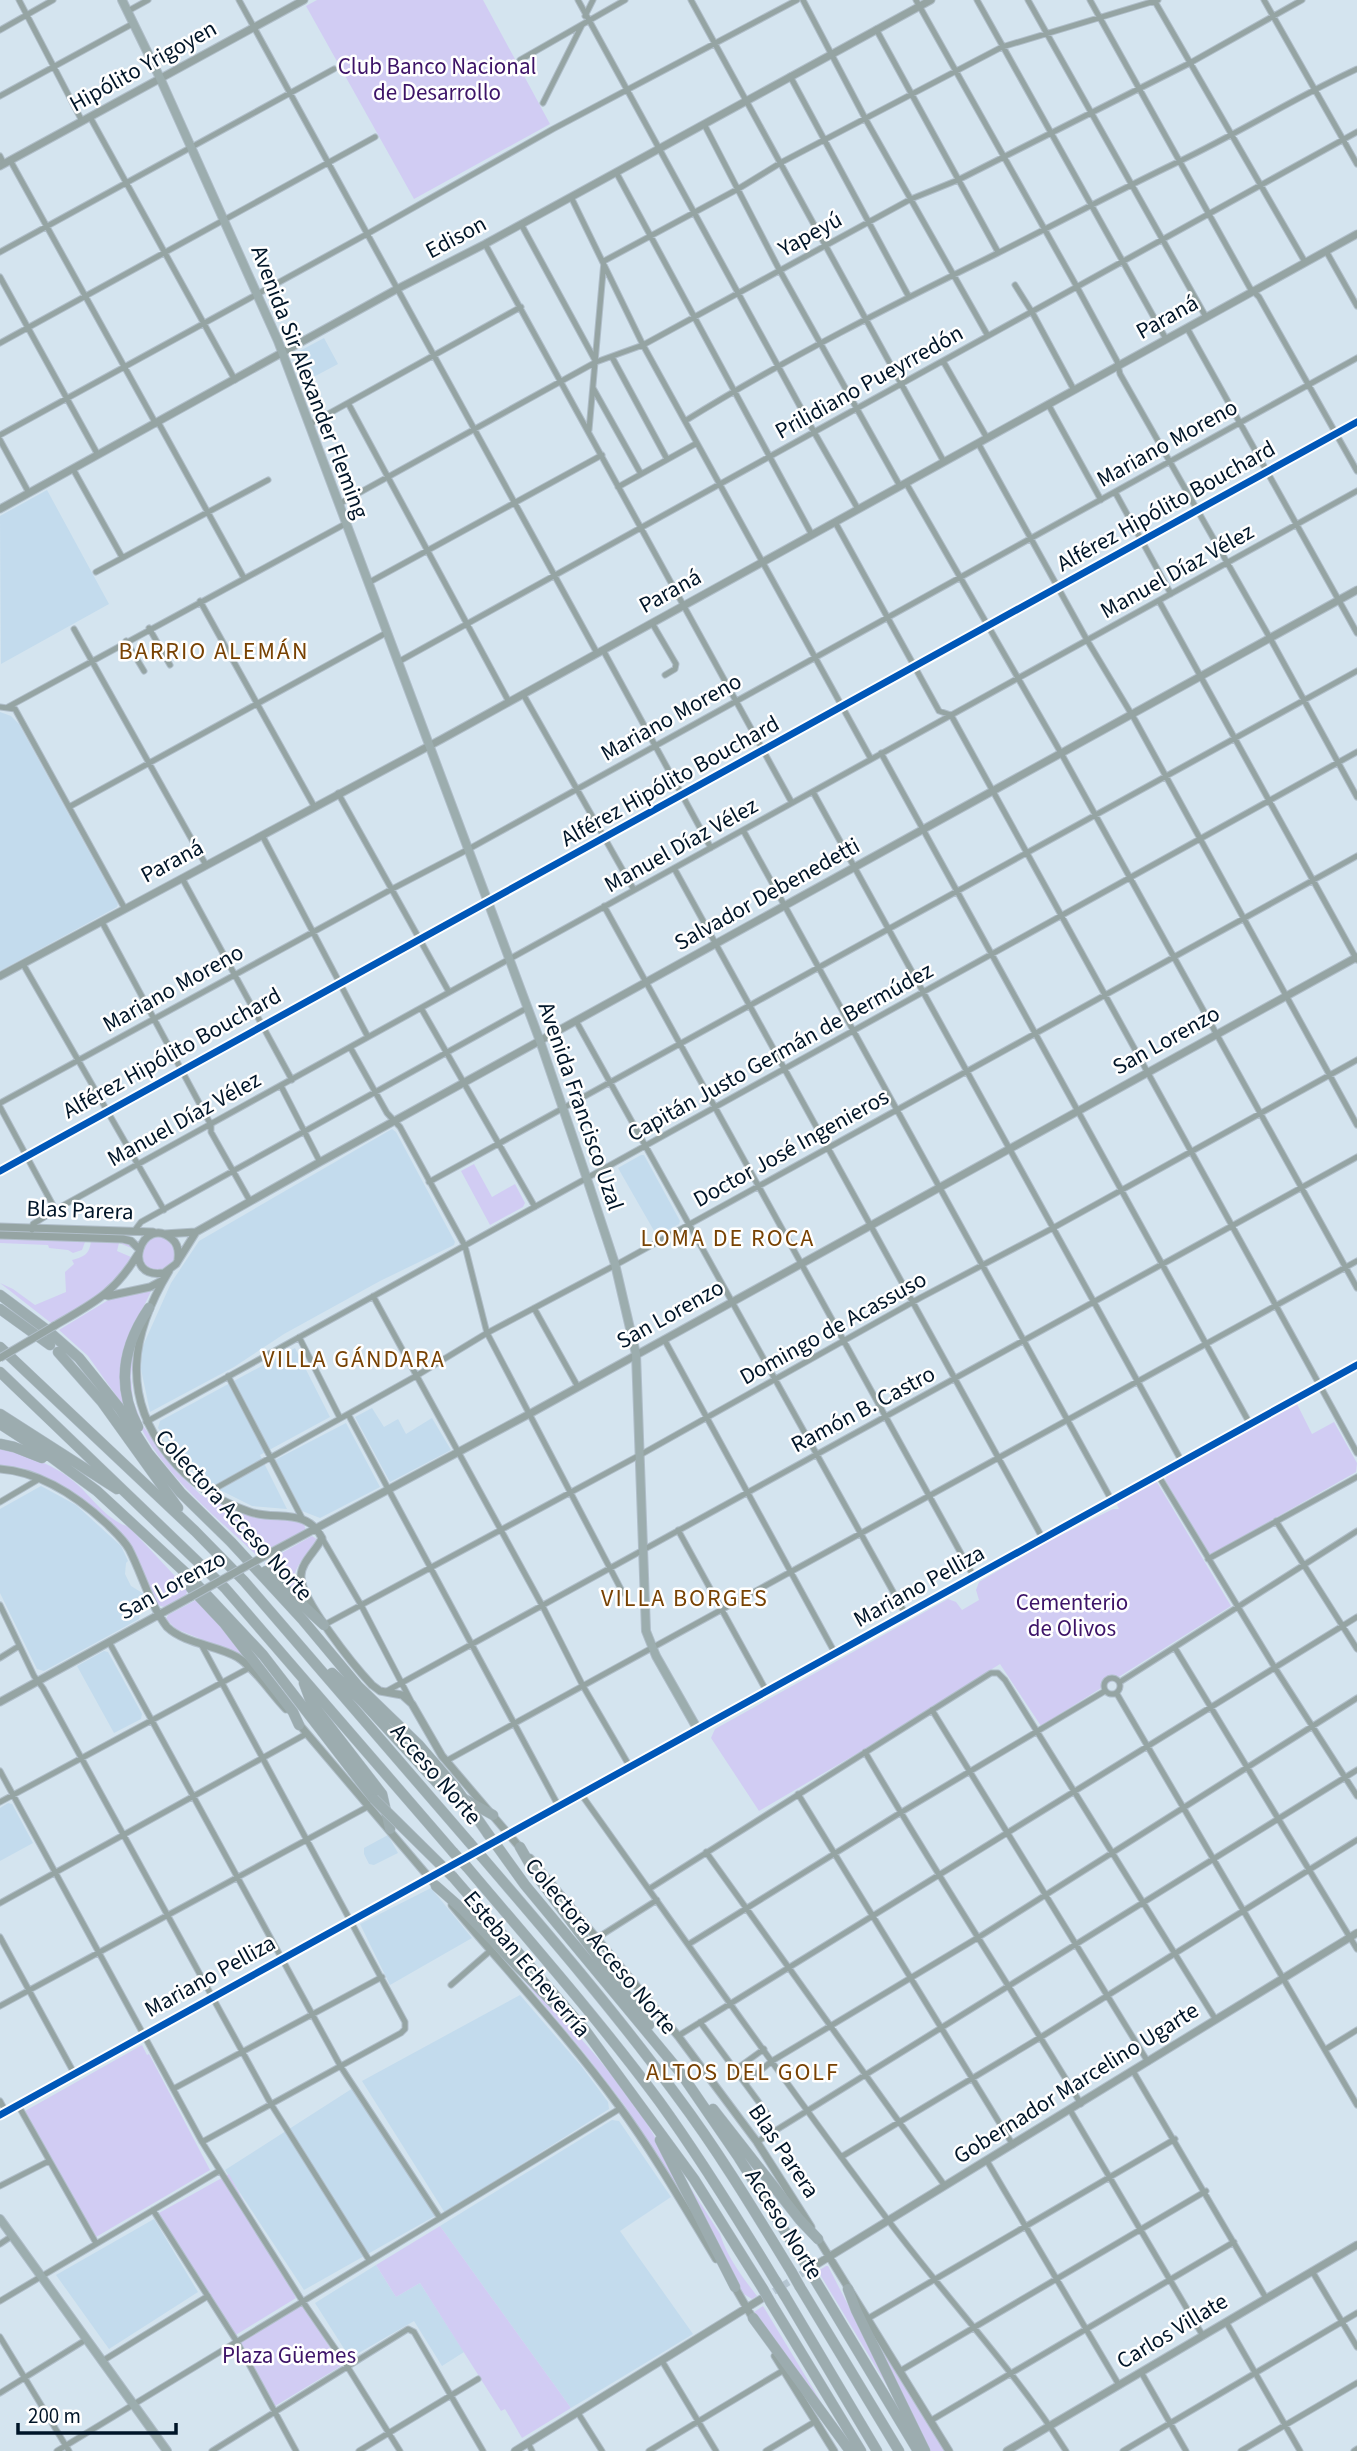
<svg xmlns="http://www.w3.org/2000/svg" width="1357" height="2451" font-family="'Source Sans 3',sans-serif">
<rect width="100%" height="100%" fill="#d4e4ef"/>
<path fill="#c3dbed" d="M324 338 338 364 306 381 294 354Z
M47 490 109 604 1 664 0 516Z
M0 712 11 716 19 724 118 904 117 907 0 971Z
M392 1129 396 1132 455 1242 454 1245 380 1281 284 1334 234 1367 150 1412 141 1369 142 1348 171 1283 199 1241Z
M641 1155H644L680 1221 679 1224 657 1236 618 1168Z
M295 1348 330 1417 260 1455 287 1509 252 1506 206 1483 158 1428 160 1421Z
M372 1408 384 1427 398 1419 406 1434 432 1418 451 1450 390 1482 355 1417Z
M346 1423 380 1487 320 1518 302 1511 275 1460Z
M41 1486 76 1505 121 1546 128 1561 126 1563 125 1574 131 1586 144 1594 139 1619 44 1671 37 1669 0 1593V1509Z
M104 1651 108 1652 142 1714 141 1719 114 1733 77 1666Z
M8 1803 12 1804 33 1843 0 1861V1808Z
M388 1835 398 1853 374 1865 369 1864 364 1854V1848Z
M431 1888 472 1938 390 1985 360 1924Z
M520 1995 582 2067 608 2102 609 2109 445 2213 362 2081Z
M353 2088 435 2216 304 2290 225 2170Z
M612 2120 619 2121 671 2197 620 2231 693 2334 571 2408 440 2226Z
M154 2219 198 2292 109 2349 56 2275Z
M376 2265 396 2297 420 2283 464 2352 442 2366 414 2321 350 2358 315 2303Z"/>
<path fill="#d1ccf3" d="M317 0H483L550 124 414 199 306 6Z
M474 1164 492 1197 515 1184 525 1203 523 1207 490 1225 461 1171Z
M149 1236 170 1237 179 1253 173 1268 151 1272 139 1259Z
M0 1237 83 1239 85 1242 82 1250 73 1253 68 1250 49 1248 48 1245 0 1243Z
M91 1240 128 1241 134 1249 119 1243 117 1251 131 1257C115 1291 82 1305 51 1323L0 1283 13 1289 35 1305 66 1292 65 1272 74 1264 72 1260C84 1257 90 1254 91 1240Z
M152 1289C130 1336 118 1354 125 1408L88 1356 59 1330 110 1299Z
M136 1338 131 1376 133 1400 143 1426 176 1471 201 1495 251 1516 300 1520 303 1522 306 1530 256 1555C204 1504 122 1444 127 1364 128 1356 133 1346 136 1338Z
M1297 1404 1312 1434 1334 1422 1357 1463 1356 1472 1210 1555 1165 1480 1167 1474Z
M0 1447C28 1456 57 1465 79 1486 94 1500 107 1520 129 1527L189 1591 186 1593 187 1595 164 1607 158 1605C149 1586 141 1565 130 1546 112 1516 55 1477 22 1468 15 1466 7 1467 0 1466Z
M1155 1479 1231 1606 1041 1726 1000 1664 863 1750 759 1811 711 1738 715 1729 948 1599 956 1602 962 1610 979 1600 976 1590 979 1582 1045 1543 1113 1509H1119L1116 1502Z
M312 1536 318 1540C294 1572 285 1571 309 1608L264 1563Z
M196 1600 224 1629 265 1679 236 1653 176 1629 166 1619 168 1615Z
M511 1965C558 2013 604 2060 642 2116 664 2149 680 2186 698 2221L625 2106 584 2053Z
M142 2045 147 2055 149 2054 210 2170 96 2237 25 2111Z
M229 2174 296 2298 234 2336 159 2213Z
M680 2176 685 2179 720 2234C727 2257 743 2278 757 2296L752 2299 742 2293Z
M440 2226 571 2408 522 2438 505 2409 501 2411 420 2283 396 2297 376 2265Z
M826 2266H828L904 2414 818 2271Z
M303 2304 341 2366 275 2406 237 2343Z
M763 2306 835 2425 755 2314 754 2312Z
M876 2341 945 2451H929Z"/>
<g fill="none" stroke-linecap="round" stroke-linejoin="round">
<path stroke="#b4c5d1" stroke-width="7" stroke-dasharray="7 3.5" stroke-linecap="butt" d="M441 1871 498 1840
M765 2297 811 2268"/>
<g stroke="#b0bec9" stroke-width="7">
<path id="minor" d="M19 0 82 121
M239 0 597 653
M578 0 814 432 858 509
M691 0 944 462
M803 0 866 120 988 336
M916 0 1077 287 1117 361 1120 374 1270 638 1357 797
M977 0 1166 339
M1028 0 1206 317
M1090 0 1250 288 1259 297 1357 471
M1154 0 1305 262
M1264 0 1357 164
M128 11 148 0
M585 16 593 0
M876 29 998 252
M0 30 53 0
M520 60 625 0
M790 76 909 297
M0 96 134 23
M543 103 582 25
M90 117 235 380
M704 124 780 271 900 486
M0 156 4 164
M10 160 156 424
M616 172 812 535
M571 197 643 345 871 759
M521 224 596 362
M485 244 792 803
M1326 251 1357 306
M0 252 334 69
M0 277 98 455
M1015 285 1032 312 1074 390
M1187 328 1357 633
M0 343 375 137
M612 357 667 459
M943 361 987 438
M593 388 641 474
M348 403 509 702
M1048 404 1101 500
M685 421C785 359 892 305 998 253 1058 223 1117 191 1178 162 1239 133 1296 97 1357 69
M158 422 244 578
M310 424 521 307
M589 430 604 261 738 189 782 162 1002 47 1158 0
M0 435 367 234 553 129 797 0
M0 440 29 493
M978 443 1087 640 1135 720 1357 1125
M73 469 122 557
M906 483 1061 753 1357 1288
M618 487 697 443
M1115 492 1171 594
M339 504 596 362 643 345 911 199 958 180 1190 63 1302 0
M835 522 939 711 951 715 1357 1453
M96 572 268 480
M368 583 602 455
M200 601 314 806
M1159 601 1357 960
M652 623 676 664 675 669 665 675
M149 628 170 665
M74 629 206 865
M126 641 144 671
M603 650 711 848
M398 662 1357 132
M523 694 634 890
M0 707 15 709 125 909
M8 707 345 524
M881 753 1250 1424
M813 792 1182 1462
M338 793 449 992
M69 807 386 633
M743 830 1112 1501
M262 835 368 1037
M674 868 1043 1539
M182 878 292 1080
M604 906 974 1577
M102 922 211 1125V1132L250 1201
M23 964 164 1210
M421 1008 535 1207
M576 1021 906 1615
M350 1047 387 1113 400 1127 465 1246 487 1333 623 1593
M281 1086 320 1162
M0 1103 392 889 467 850 1357 358
M0 1107 55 1209
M0 1171 1357 422
M429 1182 1357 671
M32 1230 33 1224 64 1205 1357 491
M135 1230 141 1222 527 1008
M373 1296 543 1607 583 1686 630 1767
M534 1308 578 1387
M299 1337 340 1418
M664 1339 836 1655
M228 1376 302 1518
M348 1414 559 1807
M146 1422 1357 752
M1158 1475 1275 1668 1357 1796
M209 1492 416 1376 487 1333 623 1261 1357 856
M0 1502 39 1479
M1276 1521 1357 1649
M678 1530 767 1692
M322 1538 361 1605 411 1701
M1208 1559 1357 1477
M0 1605 34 1676 43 1688 271 2104 369 2260
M324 1625 640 1455 920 1298 1053 1228 1357 1060
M109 1642 341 2067 440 2218
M201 1644 405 2022V2029L401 2033 202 2142
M1175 1648 1357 1949
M0 1658 19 1646
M1104 1686a8 8 0 1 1 16 0a8 8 0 1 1-16 0Z
M1120 1682 1357 1531
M385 1692 1357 1157
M1117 1694 1357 2105
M932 1710 1148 2062
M865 1752C934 1871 1010 1986 1081 2104
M446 1761 1357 1261
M0 1771 202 2142 303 2302 347 2366 400 2451
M581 1794C683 1937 783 2081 888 2220 946 2298 1014 2369 1066 2451
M798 1794 1013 2145
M0 1802 249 1668
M706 1852 945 2186
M649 1889 991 1673H998L1005 1680 1216 2020
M0 1903 306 1734
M0 1937 74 2073
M597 1938 657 1900
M689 1944 900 1813 1105 1691
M451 1985 490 1951
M0 2006 369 1806
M700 2022 766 2112
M678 2036 1357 1617
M1326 2049 1357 2030
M735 2070 764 2049
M1133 2071 1266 2298
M745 2083 772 2061 979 1937 1357 1698
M173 2089 382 1977
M0 2101 6 2112
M18 2105 96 2243
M1070 2110 1203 2336
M757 2142 1357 1770
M841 2157 1041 2037 1357 1840
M987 2161 1119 2385
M0 2186 49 2161
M153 2210 237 2342 296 2451
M0 2244 12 2236
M1312 2271 1357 2347
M0 2301 219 2171
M867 2319 1175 2139
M1226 2322 1300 2451
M0 2337 69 2451
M104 2360 208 2296
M662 2361 716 2451
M900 2371 1206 2191
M1141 2372 1186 2451
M0 2393 87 2339
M578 2413 602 2451
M930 2421 1234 2242
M528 2443 532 2451
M57 2451 621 2108
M212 2451 408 2329 414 2332 483 2451
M359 2451 478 2379
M649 2451 784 2370
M766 2451 816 2421
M1123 2451 1357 2313
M1241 2451 1357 2383
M1354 2451 1357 2449"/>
</g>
<g stroke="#b0bec9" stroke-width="9">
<path id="tertiary" d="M0 166 304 0
M0 509 397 289 485 244 931 0
M0 976 442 739 1357 234
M0 1227 153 1232
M164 1234 196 1232 320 1162 1357 590
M0 1235 123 1239 131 1241 139 1249
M178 1259C179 1251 178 1244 172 1239 142 1213 119 1280 164 1273L176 1264 196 1232
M169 1271C131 1334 121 1395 168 1455 190 1483 217 1501 250 1512 278 1521 306 1507 322 1538 317 1550 301 1562 301 1576 300 1599 355 1667 372 1685L380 1691 402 1695 412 1704 442 1756 522 1850
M108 1296 150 1287 163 1280
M54 1326C93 1303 114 1294 138 1254
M0 1469C42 1472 78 1497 108 1525 116 1533 124 1540 129 1549 142 1574 150 1605 167 1627 185 1644 216 1645 237 1657 254 1667 272 1695 286 1709
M270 1553 533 1412 1357 957
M0 1702 191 1597
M298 1723 438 1888
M499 1840 1357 1365
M530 1858 678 2036 757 2142 811 2227
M452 1905C508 1972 568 2036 619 2106 655 2155 685 2208 716 2259
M0 2115 439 1873
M817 2237 949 2451
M814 2266 1357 1933
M733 2284 755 2322
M775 2356 834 2451
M515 2451 761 2299
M1007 2451 1357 2245"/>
</g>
<g stroke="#b0bec9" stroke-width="10">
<path id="secondary" d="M122 0 160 78 278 341 540 1041 589 1185 615 1264 636 1354 646 1631 656 1656 698 1730
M0 2219 167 2451"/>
</g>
<g stroke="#b0bec9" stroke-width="11">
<path id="motorway" d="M0 1295 47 1330 79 1358 120 1409 148 1453 181 1493 231 1542 302 1619 358 1686 419 1745 455 1787
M0 1309 50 1345
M0 1347 195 1531 244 1581 469 1842
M58 1352 102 1402 178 1508
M0 1372 225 1588 453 1852
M0 1414 117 1489
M0 1424 51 1457 97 1491 189 1576 263 1655 374 1799
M138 1427C116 1386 123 1346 149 1308
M0 1444 14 1447 42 1458
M266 1571 324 1625
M191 1588 224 1623 293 1712 299 1725
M332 1673 362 1701 439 1785 493 1815
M304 1683 311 1702 382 1794 390 1829
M470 1808 488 1834
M497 1846 525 1885 680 2072 739 2158 806 2265
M520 1847 536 1875 649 2025
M482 1857C549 1935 616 2013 677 2096 719 2152 755 2212 791 2271
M467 1867C532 1944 599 2020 659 2101 701 2159 738 2219 775 2280
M453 1877 585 2030 694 2179 763 2289
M436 1886 462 1909 567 2017
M713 2109 800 2220 818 2239
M660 2140 735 2287
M814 2278 918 2451
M800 2287 899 2451
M848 2289 856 2310 925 2451
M785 2296 877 2451
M771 2303 861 2451
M753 2318 850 2451"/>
</g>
<use href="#minor" stroke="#95a4a3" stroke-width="5"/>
<use href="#tertiary" stroke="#95a4a3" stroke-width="7"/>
<use href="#secondary" stroke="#9cadae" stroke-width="8"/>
<use href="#motorway" stroke="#9cacaf" stroke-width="10"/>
<g stroke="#b0bec9" stroke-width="9" stroke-linecap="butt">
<path id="tertiary-bridge" d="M0 1358 54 1326
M191 1597 270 1553"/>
</g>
<g stroke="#b0bec9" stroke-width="11" stroke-linecap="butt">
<path id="motorway-bridge" d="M455 1787 470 1808
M374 1799 453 1877
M488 1834 497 1846
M469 1842 482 1857
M453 1852 467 1867
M806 2265 814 2278
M791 2271 800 2287
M775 2280 785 2296
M763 2289 771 2303"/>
</g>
<use href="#tertiary-bridge" stroke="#95a4a3" stroke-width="7"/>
<use href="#motorway-bridge" stroke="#9cacaf" stroke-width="10"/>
<g stroke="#fff" stroke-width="11">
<path id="cycleway" d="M0 1171 1357 422
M0 2115 1357 1365"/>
</g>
<use href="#cycleway" stroke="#0057b8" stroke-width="7"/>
</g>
<g text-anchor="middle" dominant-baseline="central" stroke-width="5" stroke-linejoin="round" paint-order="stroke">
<g font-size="23" fill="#001528" stroke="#fff">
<text transform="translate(143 66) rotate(-29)">Hipólito Yrigoyen</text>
<text transform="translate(810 234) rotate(-29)">Yapeyú</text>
<text transform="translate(456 237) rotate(-28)">Edison</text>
<text transform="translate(1167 317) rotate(-29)">Paraná</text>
<text transform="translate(310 382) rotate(69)">Avenida Sir Alexander Fleming</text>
<text transform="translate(869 382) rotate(-29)">Prilidiano Pueyrredón</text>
<text transform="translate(1167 443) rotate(-29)">Mariano Moreno</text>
<text transform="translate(1166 506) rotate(-29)">Alférez Hipólito Bouchard</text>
<text transform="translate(1177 571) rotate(-29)">Manuel Díaz Vélez</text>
<text transform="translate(670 591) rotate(-29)">Paraná</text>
<text transform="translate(671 717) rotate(-29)">Mariano Moreno</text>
<text transform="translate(670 781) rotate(-29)">Alférez Hipólito Bouchard</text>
<text transform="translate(681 845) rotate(-29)">Manuel Díaz Vélez</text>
<text transform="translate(172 861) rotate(-28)">Paraná</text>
<text transform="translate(767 894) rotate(-29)">Salvador Debenedetti</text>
<text transform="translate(173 988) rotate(-29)">Mariano Moreno</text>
<text transform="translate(1166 1040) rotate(-29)">San Lorenzo</text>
<text transform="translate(780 1052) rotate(-29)">Capitán Justo Germán de Bermúdez</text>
<text transform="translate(172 1053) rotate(-29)">Alférez Hipólito Bouchard</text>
<text transform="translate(581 1106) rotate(71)">Avenida Francisco Uzal</text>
<text transform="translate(184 1119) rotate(-29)">Manuel Díaz Vélez</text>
<text transform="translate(791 1148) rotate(-29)">Doctor José Ingenieros</text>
<text transform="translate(80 1210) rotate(2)">Blas Parera</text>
<text transform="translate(670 1314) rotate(-29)">San Lorenzo</text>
<text transform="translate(833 1328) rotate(-29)">Domingo de Acassuso</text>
<text transform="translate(863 1409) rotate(-28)">Ramón B. Castro</text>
<text transform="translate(234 1515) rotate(48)">Colectora Acceso Norte</text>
<text transform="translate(172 1585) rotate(-29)">San Lorenzo</text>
<text transform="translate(919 1586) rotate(-29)">Mariano Pelliza</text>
<text transform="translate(436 1774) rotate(49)">Acceso Norte</text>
<text transform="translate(601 1946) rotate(50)">Colectora Acceso Norte</text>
<text transform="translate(527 1964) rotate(50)">Esteban Echeverría</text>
<text transform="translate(210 1976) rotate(-29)">Mariano Pelliza</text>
<text transform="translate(1076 2083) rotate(-32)">Gobernador Marcelino Ugarte</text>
<text transform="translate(784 2151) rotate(56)">Blas Parera</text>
<text transform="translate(784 2224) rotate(58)">Acceso Norte</text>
<text transform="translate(1172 2331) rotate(-31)">Carlos Villate</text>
</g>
<g font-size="23" fill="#3d1468" stroke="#fff">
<text x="437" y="66">Club Banco Nacional<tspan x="437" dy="26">de Desarrollo</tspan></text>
<text x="1072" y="1602">Cementerio<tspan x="1072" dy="26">de Olivos</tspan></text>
<text x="289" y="2355">Plaza Güemes</text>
</g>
<g font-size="24" letter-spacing="2" fill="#784203" stroke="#fff">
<text x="214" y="651">BARRIO ALEMÁN</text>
<text x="728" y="1238">LOMA DE ROCA</text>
<text x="354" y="1359">VILLA GÁNDARA</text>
<text x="685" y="1598">VILLA BORGES</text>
<text x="743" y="2072">ALTOS DEL GOLF</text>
</g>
</g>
<path d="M18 2423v10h158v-10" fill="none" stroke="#001528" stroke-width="3.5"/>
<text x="28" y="2423" font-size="21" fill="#001528" stroke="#ffffff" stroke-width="5" paint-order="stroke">200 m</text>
</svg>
